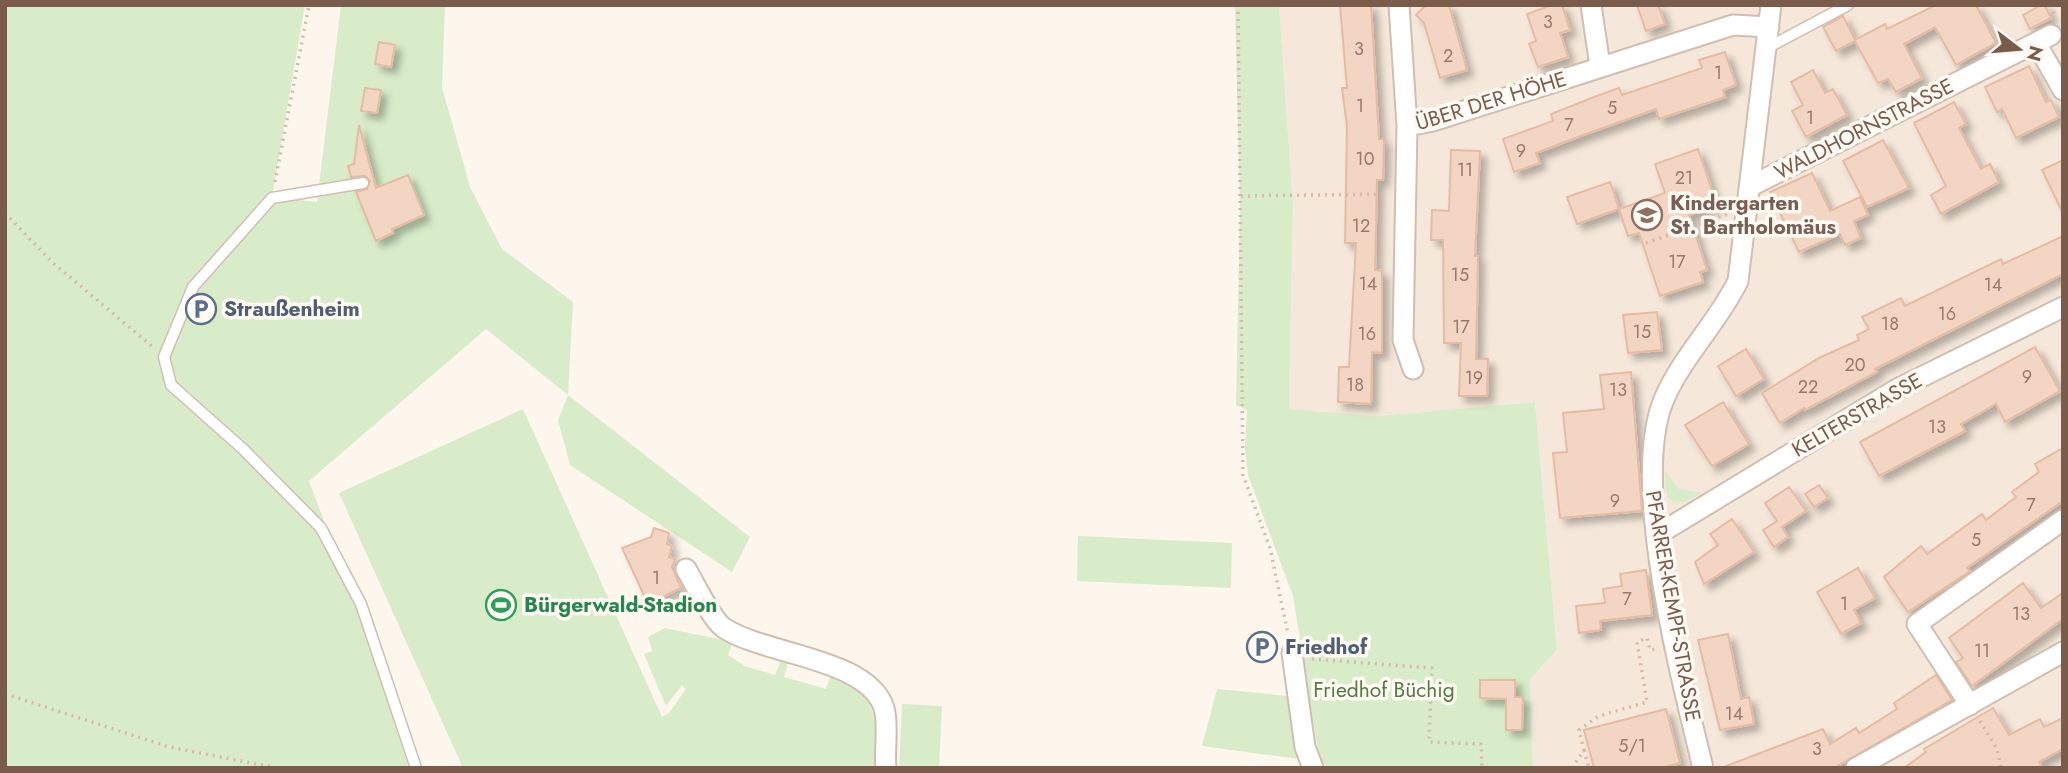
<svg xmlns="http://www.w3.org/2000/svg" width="2068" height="773" font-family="Jost,sans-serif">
<defs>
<filter id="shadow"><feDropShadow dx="6" dy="6" stdDeviation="3.5" flood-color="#0004"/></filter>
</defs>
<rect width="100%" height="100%" fill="#fdf6ec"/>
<path fill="#f5e8da" d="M1279 5H2063V768H1533L1530 679 1557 650 1535 402 1377 416 1289 409 1293 204Z"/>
<path fill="#d8ecc9" d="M5 5H305L272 197 317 202 341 5H445L442 87 470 187 502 249 573 302 568 395 750 537 732 572 570 465 558 420 568 395 486 329 309 481 359 614 409 768H5Z
M1235 5H1279L1293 204 1289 409 1377 416 1535 402 1557 650 1530 679 1533 768H1324L1320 764 1293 596 1248 475 1245 449 1247 410 1236 405 1240 209Z
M523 409 662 717 669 713 686 689 682 685 666 706 644 654 652 651 648 637 665 628 733 642 728 655 745 666 775 675 780 662 788 663 784 677 826 689 831 675C883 699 875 716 874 768H463L339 493Z
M1665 470 1679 489 1702 493C1669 511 1666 504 1665 470Z
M1078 536 1232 543 1231 588 1077 581Z
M1217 689 1289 696 1299 759 1202 746Z
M902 704 942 706 939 768H899Z"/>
<path fill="#f3d5c3" stroke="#e6bba3" stroke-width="2" filter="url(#shadow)" d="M1340 5H1371L1379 139H1384L1383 180H1377L1375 270 1382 271V353L1372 352 1371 404 1338 402 1339 367H1349L1356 243H1345L1347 126 1342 88H1347Z
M1426 5H1449L1467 70 1440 78 1424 23 1416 15Z
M1552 5H1562L1570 30 1560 33 1568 57 1538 67 1529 44 1536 41 1527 14Z
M1637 5H1658L1665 24 1646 31Z
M1936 5H1976L1996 43 1956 65 1935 27 1904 44 1922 78 1896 92 1888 79 1878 83 1855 41 1836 51 1823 27 1843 16 1855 40 1885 24 1887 29Z
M2041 5H2045L2051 18 2030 29 2023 15Z
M379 42 395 45 391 67 375 64Z
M1725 52 1736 85 1723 90 1725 97 1659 119 1656 109 1586 134 1536 153 1540 163 1514 172 1503 139 1553 121 1551 114 1594 97 1619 88 1622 95 1702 68 1699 60Z
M2029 66 2046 102 2051 100 2059 117 2016 138 2002 109 1997 112 1985 87Z
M1813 70 1825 93 1833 89 1847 115 1806 137 1792 111 1803 105 1791 82Z
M365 88 381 90 377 113 361 111Z
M1954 102 1966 124 1959 128 1981 169 1990 164 1999 182 1941 214 1931 195 1946 186 1914 123Z
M359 125 376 188 408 175 424 215 392 229 393 233 376 241 356 192 367 189 370 181 365 176 351 177 348 166 354 164Z
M1883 140 1909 188 1867 207 1843 161Z
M1698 149 1717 205 1689 215 1707 270 1700 272 1703 282 1660 296 1639 233 1628 236 1619 209 1665 193 1655 164Z
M1451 150 1480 151 1475 256H1478L1476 359H1488L1487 396H1459L1461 343H1444L1443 240H1431L1432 210 1449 211Z
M2063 160V213L2042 170Z
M1812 173 1830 211 1860 197 1868 215 1854 221 1861 238 1845 245 1840 234 1799 252 1770 192Z
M1610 182 1619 209 1577 224 1567 197Z
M2063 236V274L1875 369 1877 372 1805 410 1804 408 1780 423 1762 393 1819 358 1859 340 1857 335 1869 329 1862 317 1901 298 1905 306 2001 259 2003 264Z
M1657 312 1662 350 1628 353 1623 315Z
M2035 347 2060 391 2005 422 1996 404 1961 424 1965 431 1879 476 1860 442Z
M1746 349 1764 379 1736 396 1718 366Z
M1631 372 1642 511 1560 518 1553 453 1567 452 1563 413 1604 409 1600 375Z
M1723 402 1749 444 1712 466 1685 425Z
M2063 448V501L1967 568 1970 571 1908 612 1884 577 1921 546 1927 554 1982 514 1986 520 2016 497 2012 492 2039 472 2035 464Z
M1819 485 1828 498 1814 507 1805 494Z
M1789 487 1806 511 1782 527 1788 537 1774 547 1763 530 1777 521 1765 503Z
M1732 519 1754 552 1704 584 1695 562 1718 545 1710 534Z
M654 528 669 533 667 544 672 546 669 557 675 559 672 567 681 588 648 604 622 548 651 537Z
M1858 568 1875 598 1854 610 1861 623 1841 634 1817 592Z
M1646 570 1652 615 1600 621 1601 630 1579 633 1576 606 1605 603 1603 589 1622 586 1620 574Z
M2023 583 2041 608 2063 593V619L1972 686 1956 662 1963 658 1949 638Z
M1728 634 1741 699 1749 697 1754 724 1720 730 1698 640Z
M1936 675 1952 700 1834 768H1721L1823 729 1830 744 1856 728 1859 733 1897 709 1894 703Z
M1480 680H1515V697H1523L1522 730H1506V699L1480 698Z
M1993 708 2009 735 2040 719 2044 727 2063 718V749L2039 762 2042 768H1904L1926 752 1924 749Z
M1666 709 1680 763 1661 768H1594L1584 730Z"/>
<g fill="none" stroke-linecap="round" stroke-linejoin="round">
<g stroke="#d1beb0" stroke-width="13">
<path id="service" d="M1767 48 1848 5
M363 183 272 198 193 287 164 357 171 385 243 449 321 528 361 604 416 768"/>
</g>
<g stroke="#d1beb0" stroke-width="23">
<path id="minor" d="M1399 5 1407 126 1403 340 1413 369
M1591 5 1600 66
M2036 43 2063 90
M1407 126 1433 121 1733 25 1769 27
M1751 186 2051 35
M1657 535 1897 389 2063 307
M686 569C695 584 712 620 724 628 765 655 868 658 884 708 889 725 884 750 886 768
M1292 653 1305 747 1313 768
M1970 705 1917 624 2063 520
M1703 768C1682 680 1628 478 1665 397 1683 356 1718 322 1738 281L1771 5
M1856 768 2063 652"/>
</g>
<path stroke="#d9b8a5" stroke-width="3.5" stroke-dasharray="2 5" stroke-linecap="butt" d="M1238 5 1243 475 1270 548 1288 634
M2051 5 2055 16
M275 182 309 5
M1241 196 1386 194
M5 213 52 262 154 348
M1646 243 1728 214
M1312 659 1432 668 1429 742 1481 744 1482 768
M5 694 169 747 277 768
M1980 721 1997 749 2001 768
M1584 750 1589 768
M1572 768 1584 750 1579 730 1599 716 1647 702 1637 642 1647 638 1650 650 1658 649"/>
<use href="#service" stroke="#fff" stroke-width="10"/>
<use href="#minor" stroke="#fff" stroke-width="19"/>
</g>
<defs>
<g id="school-ring" transform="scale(1.575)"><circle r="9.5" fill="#fffaf3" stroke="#8d6e63" stroke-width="1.5"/><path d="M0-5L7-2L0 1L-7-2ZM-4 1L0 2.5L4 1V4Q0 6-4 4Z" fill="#8d6e63"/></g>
<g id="parking-ring" transform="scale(1.575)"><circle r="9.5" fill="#fffaf3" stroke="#5c6f8a" stroke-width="1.5"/><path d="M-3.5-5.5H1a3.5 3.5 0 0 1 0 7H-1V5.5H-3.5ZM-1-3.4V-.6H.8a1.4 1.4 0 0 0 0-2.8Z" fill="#5c6f8a"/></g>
<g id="stadium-ring" transform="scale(1.575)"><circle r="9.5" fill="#fffaf3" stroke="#2e9e5b" stroke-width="1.5"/><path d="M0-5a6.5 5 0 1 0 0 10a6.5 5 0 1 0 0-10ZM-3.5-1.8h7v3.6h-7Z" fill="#2e9e5b"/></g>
</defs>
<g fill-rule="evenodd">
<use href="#school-ring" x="1647" y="215"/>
<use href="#parking-ring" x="201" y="309"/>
<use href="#stadium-ring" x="501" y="605"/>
<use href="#parking-ring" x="1262" y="647"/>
</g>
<g text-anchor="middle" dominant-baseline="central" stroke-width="7" stroke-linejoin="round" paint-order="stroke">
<g font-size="18" fill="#987a6a">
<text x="1548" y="22">3</text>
<text x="1359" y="49">3</text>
<text x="1448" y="56">2</text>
<text x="1718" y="73">1</text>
<text x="1360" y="106">1</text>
<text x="1612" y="108">5</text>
<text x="1810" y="118">1</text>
<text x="1569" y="125">7</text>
<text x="1521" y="151">9</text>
<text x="1365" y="159">10</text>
<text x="1465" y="170">11</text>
<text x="1684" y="178">21</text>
<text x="1361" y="226">12</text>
<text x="1677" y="262">17</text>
<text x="1460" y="275">15</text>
<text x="1368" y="284">14</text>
<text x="1993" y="285">14</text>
<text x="1947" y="314">16</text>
<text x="1890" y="324">18</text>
<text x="1461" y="327">17</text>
<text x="1642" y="332">15</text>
<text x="1367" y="334">16</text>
<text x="1855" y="365">20</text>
<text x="2027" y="377">9</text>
<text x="1474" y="378">19</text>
<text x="1355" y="385">18</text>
<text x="1808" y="387">22</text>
<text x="1618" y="390">13</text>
<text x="1937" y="427">13</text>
<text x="1615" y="501">9</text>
<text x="2031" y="505">7</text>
<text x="1976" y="540">5</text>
<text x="656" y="578">1</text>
<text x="1627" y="599">7</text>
<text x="1844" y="604">1</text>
<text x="2021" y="614">13</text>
<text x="1982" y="651">11</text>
<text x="1734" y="714">14</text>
<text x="1632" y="746">5/1</text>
<text x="1817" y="749">3</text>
</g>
<g font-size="21" fill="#7a5c4d" stroke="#fffaf3">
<text transform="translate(1491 101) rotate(-17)">ÜBER DER HÖHE</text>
<text transform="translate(1864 129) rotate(-27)">WALDHORNSTRASSE</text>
<text transform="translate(1857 415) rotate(-30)">KELTERSTRASSE</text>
<text transform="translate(1673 606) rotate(80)">PFARRER-KEMPF-STRASSE</text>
</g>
<g font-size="21" font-weight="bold" fill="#785e54" stroke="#fffaf3" text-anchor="start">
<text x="1670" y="203">Kindergarten<tspan x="1670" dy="24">St. Bartholomäus</tspan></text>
</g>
<g font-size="21" font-weight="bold" fill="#4e5e75" stroke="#fffaf3" text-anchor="start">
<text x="224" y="309">Straußenheim</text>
<text x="1285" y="647">Friedhof</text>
</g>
<g font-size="21" font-weight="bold" fill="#27864d" stroke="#fffaf3" text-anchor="start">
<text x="524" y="605">Bürgerwald-Stadion</text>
</g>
<g font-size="21" fill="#537a41" stroke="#fffaf3">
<text x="1384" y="690">Friedhof Büchig</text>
</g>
</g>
<rect width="2068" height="773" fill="none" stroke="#7a5c4d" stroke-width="14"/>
<g transform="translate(2019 49) rotate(106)" stroke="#fffaf3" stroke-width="5" paint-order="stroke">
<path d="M0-5L12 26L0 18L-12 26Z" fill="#7a5c4d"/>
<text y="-10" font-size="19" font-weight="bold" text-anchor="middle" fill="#7a5c4d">N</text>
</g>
</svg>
